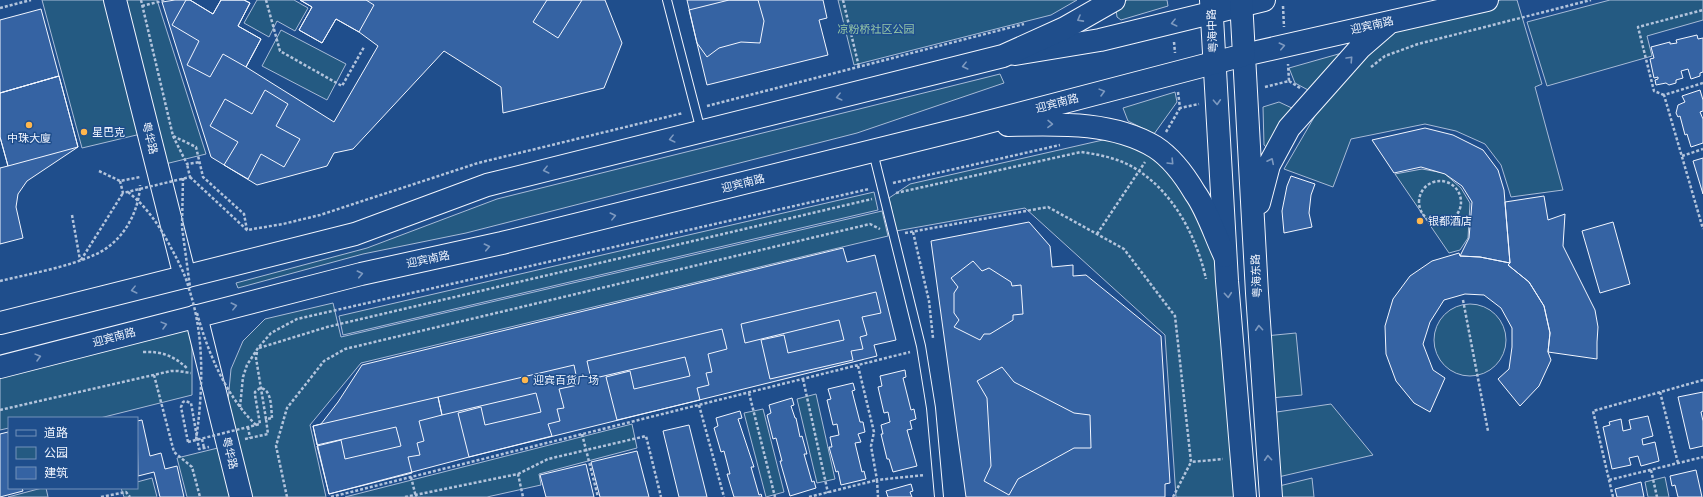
<svg xmlns="http://www.w3.org/2000/svg" width="1703" height="497" font-family="Inter,'Noto Sans SC',sans-serif">
<rect width="100%" height="100%" fill="#1f4e8c"/>
<path fill="#245a82" stroke="#a8bbd7" d="M42 0H110L145 133 82 148Z
M121 0H157L206 154 161 165Z
M257 0H294L308 8 295 31 277 21 269 37 244 23Z
M838 0H1077L1051 15 854 65Z
M1127 0H1167L1168 6 1121 20 1117 17 1116 9Z
M1501 0H1517L1542 84 1535 87 1563 190 1511 197 1501 165 1485 144 1456 131 1425 124 1351 139 1333 187 1284 169 1323 102 1383 37 1412 19Z
M1610 0H1703V20L1647 36 1652 56 1547 86 1527 22Z
M281 30 346 64 327 100 262 66Z
M1342 53 1310 91 1295 83 1289 68Z
M1000 74 1004 83 857 133 466 233 363 254 238 288 236 283 367 248 497 199Z
M1175 92 1177 102 1154 134 1128 121 1123 108Z
M1279 102 1294 109 1272 152 1264 145 1263 107Z
M1116 137 1167 160 1223 257 1240 497H1176L1165 335 1025 208 896 231 889 198 910 184Z
M1422 169 1444 173 1461 188 1470 203 1468 238 1460 250 1449 253 1395 174Z
M874 192 878 210 343 335 339 316Z
M882 211 888 236 361 363 310 425 326 497H247L227 411 231 369 243 341 265 319 333 303 341 337Z
M1434 340a36 36 0 1 1 72 0a36 36 0 1 1-72 0Z
M177 327 192 332V395L100 418H9V428L0 430V372Z
M1296 333 1302 395 1271 398 1265 336Z
M816 394 835 479 817 483 797 399Z
M1331 404 1373 455 1274 478 1270 413Z
M763 409 784 492 766 497 744 413Z
M632 424 637 448 539 474 541 485 487 497H345Z
M226 446 238 497H187L177 458Z
M1665 477 1669 497H1648L1645 482Z
M152 478 157 497H124L121 488H137V482Z
M1312 478 1314 497H1275V487Z
M42 488H46L48 497H8Z"/>
<path fill="#3563a3" stroke="#f2f6ff" d="M175 0H190L213 14 221 0H244L250 3 238 26 261 39 246 67 334 122 378 46 359 32 336 19 322 43 299 30 312 7 300 0H605L622 43 604 88 503 113 501 87 444 51 353 149 334 153 327 166 257 185 211 157 162 2Z
M186 0H190L213 14 221 0H244L250 3 238 26 261 39 246 67 223 54 210 77 187 65 199 41 172 25Z
M300 0H366L374 5 359 32 336 19 322 43 299 30 312 7Z
M547 0H582L558 38 533 22Z
M687 0H758L764 21 760 43 741 42 719 48 707 57 697 43Z
M729 0H823L827 18 819 20 828 55 707 85 689 10Z
M41 9 59 76 0 93V20Z
M1697 35 1698 39 1703 38V72L1700 73V76L1691 79 1688 69 1681 71 1683 78 1676 80V83L1669 85 1666 83 1656 85 1655 80 1658 79V77L1654 78 1650 59 1654 58 1651 47 1670 42V44L1677 43 1676 40Z
M59 76 78 147 27 181 18 194 16 207 23 238 0 244V168L8 166 0 137V93Z
M59 76 78 147 8 166 0 137V93Z
M265 90 288 104 276 126 300 139 284 167 261 154 248 179 224 165 238 142 210 126 225 99 252 114Z
M1700 90 1703 100V111L1700 112 1703 119V143L1691 147 1687 134 1685 135 1680 116 1678 117 1676 113 1678 105 1685 102 1682 96Z
M1425 128 1453 135 1483 150 1498 170 1504 190 1510 263 1480 257 1460 256 1469 238 1472 202 1462 186 1445 174 1421 167 1394 173 1372 140Z
M1703 158V194L1693 161Z
M1291 176 1315 184 1311 195 1309 213 1312 227 1284 233 1282 211 1287 186Z
M1544 196 1548 220 1565 214 1563 246 1595 310 1598 327 1597 342V359L1548 352 1550 333 1544 306 1529 282 1508 265 1510 263 1505 202Z
M1029 222 1050 246 1052 267 1073 265V276L1086 275 1161 336 1170 483 1165 484V497H966L931 241Z
M1613 222 1630 284 1600 293 1582 231Z
M843 248 847 262 875 255 896 340 874 345 877 356 469 457 329 494 313 426 321 424 338 402 362 365Z
M1459 253 1460 256 1480 257 1510 263 1508 265 1529 282 1544 306 1550 333 1548 352 1551 360 1539 386 1520 406 1498 379 1509 369 1512 347V328L1501 308 1484 295 1465 294 1444 300 1430 322 1423 344 1433 370 1445 378 1430 412 1414 403 1396 381 1386 354 1385 326 1393 299 1410 276 1432 261Z
M973 261 982 271 989 268 1011 282 1012 286 1021 285 1023 314 1013 315V320L990 334H984L980 340 954 327 959 320 954 313V293L958 287 951 278Z
M876 292 881 313 862 317 867 335 860 337 863 349 851 351 853 360 770 379 761 340 784 335 788 353 844 340 839 320 745 343 741 324Z
M722 329 727 349 708 354 712 372 706 373 709 385 697 388 700 400 617 420 606 377 630 371 634 389 690 376 685 357 591 379 587 361Z
M574 365 578 385 559 389 564 408 557 409 560 421 548 424 552 436 469 457 458 413 481 407 485 425 541 412 536 393 442 415 438 397Z
M1002 367 1014 382 1074 413 1090 415 1091 448H1074L1018 479 1009 495 984 481 991 466 987 398 977 381Z
M905 370 906 377 903 378 911 410 914 409 916 419 910 421 912 429 907 430 917 466 893 472 889 459H887L881 434H883L881 425 890 422 888 412 884 413 878 387 882 386 880 376Z
M853 383 855 390 852 391 860 422H863L865 432 858 434 861 442 855 443 862 472 864 471 866 479 841 485 838 471 836 472 829 447H832L830 437 839 435 837 424 833 425 827 400 831 399 828 389Z
M1703 392V411L1701 412 1703 421V446L1690 449 1678 397Z
M438 397 442 415 419 421 424 441 417 443 420 455 408 457 412 473 329 494 317 446 341 440 345 459 401 446 396 427 317 445 313 426Z
M792 398 794 405 791 406 795 418H796L800 437 802 436 807 454H804L812 482 814 481 816 488 790 496 780 461H782L776 438 773 439 767 415 771 413 769 405Z
M740 411 742 418 738 419 754 467H751L759 495 761 494 762 497H734L727 474H730L724 451 721 452 714 428 718 426 716 418Z
M1648 416 1653 436 1642 439 1643 445 1655 442 1659 461 1641 466 1638 456 1629 458 1631 465 1612 469 1603 427 1610 425 1609 422 1621 419 1623 431 1631 429 1629 420Z
M142 420 150 456 161 453 165 469 177 466 184 497H160L154 472 138 476 137 421Z
M689 425 707 497H679L663 431Z
M8 432 9 437V488H22L23 491 0 497V434Z
M637 451 649 497H600L591 462Z
M586 464 594 497H546L540 475Z
M1696 470 1702 497H1678L1675 485 1672 486 1670 476Z
M1641 482 1644 497H1617L1615 489Z
M911 484 913 491 910 492 912 497H888L886 491Z"/>
<g fill="none" stroke-linecap="round" stroke-linejoin="round">
<g stroke="#f2f6ff" stroke-width="10">
<path id="lane" d="M667 0 701 131
M873 152 921 346 931 408 939 497"/>
</g>
<g stroke="#f2f6ff" stroke-width="24">
<path id="secondary" d="M115 0 185 277
M196 316 241 497"/>
</g>
<g stroke="#f2f6ff" stroke-width="24">
<path id="primary" d="M1211 0 1227 281 1245 497
M1015 54 1100 40 1264 0
M1259 203 1269 165 1289 128 1360 48 1390 22
M1271 497 1257 293 1244 55 1487 0"/>
</g>
<g stroke="#f2f6ff" stroke-width="24">
<path id="highway" d="M1008 125C1057 124 1112 121 1155 147 1172 158 1185 176 1195 193 1207 209 1216 238 1225 256
M0 323 355 234 487 185 1003 56 1065 28 1114 0
M0 367 361 274 502 243 969 127 1244 55 1241 0"/>
</g>
<path stroke="#b3c4dc" stroke-width="2.5" stroke-dasharray="3 2" stroke-linecap="butt" d="M141 0 173 136 196 147 203 177 244 214 247 230
M266 0 280 51 342 86 364 47
M843 0 859 67
M142 6 166 0
M1283 6 1284 27
M0 8 31 0
M1174 42 1175 53
M1371 67 1385 56 1418 44 1591 0
M1289 81 1300 88
M1703 83 1664 95 1703 229
M1265 87 1289 81 1288 64
M1178 92 1180 108 1199 104
M1664 95 1654 91 1638 27 1703 10
M707 106 1024 24
M1166 132 1180 108
M173 136 187 164 200 162
M1682 156 1703 149
M99 171 120 181 140 177
M190 177 247 230 283 224 320 215 478 163 683 113
M1419 202a21 21 0 1 1 42 0a21 21 0 1 1-42 0Z
M893 183 1060 145
M896 193 1081 152C1102 155 1122 159 1139 171 1175 195 1197 238 1206 279
M72 215 80 260
M913 232 929 301 933 338
M905 233 1048 207 1124 249 1175 316 1191 462 1223 459
M1097 234 1145 162
M81 260 123 193
M0 281C29 274 68 267 94 255 121 244 139 214 140 185
M1463 300 1488 431
M259 348 327 327 872 199
M143 352C162 351 174 356 188 369
M257 352 256 358 266 419 272 418
M858 366 874 432 871 446 877 480 925 475
M154 375 174 452 192 467 200 497
M803 379 828 493
M1660 392 1678 463
M749 393 775 497
M699 405 724 497
M240 407 243 377 247 365 258 348 271 333 297 319 869 189
M0 410 171 371H178L191 373
M248 427 250 438
M582 434 598 497
M202 439 204 448
M245 439 268 434 266 419
M188 442 181 407 183 402 185 401 191 403 199 449 209 447
M1651 470 1657 497
M518 474 548 459 646 436 661 497
M411 477 416 497
M1609 480 1703 457
M101 497 126 492 130 497
M287 497 276 446 287 408 324 361 345 349 870 224 880 229
M331 497 910 352
M405 497 518 474 523 497
M809 497 877 480 878 497
M1173 497 1191 462
M1613 497 1593 411 1703 380"/>
<use href="#lane" stroke="#1f4e8c" stroke-width="8"/>
<use href="#secondary" stroke="#1f4e8c" stroke-width="22"/>
<use href="#primary" stroke="#1f4e8c" stroke-width="22"/>
<use href="#highway" stroke="#1f4e8c" stroke-width="22"/>
<path stroke="#b3c4dc" stroke-width="2.5" stroke-dasharray="3 2" stroke-linecap="butt" d="M183 178 182 227 190 287
M120 181 123 193 190 177 187 164
M128 192C146 206 159 225 169 244 177 259 185 273 189 289 205 336 203 391 196 440
M197 313C208 353 226 396 256 425
M188 442 260 424 255 395V392L260 388C272 389 271 408 272 418"/>
</g>
<defs><path id="oneway-chevron" d="M-2-3.5L2.5 0L-2 3.5" fill="none" stroke-width="1.6" stroke-linecap="round" stroke-linejoin="round"/></defs>
<g stroke="#7e9ac0">
<use href="#oneway-chevron" transform="translate(1080 19) rotate(151)"/>
<use href="#oneway-chevron" transform="translate(1174 23) rotate(166)"/>
<use href="#oneway-chevron" transform="translate(1282 46) rotate(-13)"/>
<use href="#oneway-chevron" transform="translate(1350 59) rotate(-47)"/>
<use href="#oneway-chevron" transform="translate(965 66) rotate(166)"/>
<use href="#oneway-chevron" transform="translate(1102 92) rotate(-15)"/>
<use href="#oneway-chevron" transform="translate(839 97) rotate(166)"/>
<use href="#oneway-chevron" transform="translate(1217 102) rotate(87)"/>
<use href="#oneway-chevron" transform="translate(1050 124) rotate(1)"/>
<use href="#oneway-chevron" transform="translate(672 139) rotate(166)"/>
<use href="#oneway-chevron" transform="translate(1271 161) rotate(-64)"/>
<use href="#oneway-chevron" transform="translate(1171 162) rotate(46)"/>
<use href="#oneway-chevron" transform="translate(546 170) rotate(166)"/>
<use href="#oneway-chevron" transform="translate(613 216) rotate(-14)"/>
<use href="#oneway-chevron" transform="translate(487 247) rotate(-12)"/>
<use href="#oneway-chevron" transform="translate(360 274) rotate(-13)"/>
<use href="#oneway-chevron" transform="translate(134 290) rotate(166)"/>
<use href="#oneway-chevron" transform="translate(1228 295) rotate(85)"/>
<use href="#oneway-chevron" transform="translate(234 306) rotate(-14)"/>
<use href="#oneway-chevron" transform="translate(164 325) rotate(-15)"/>
<use href="#oneway-chevron" transform="translate(1259 328) rotate(-94)"/>
<use href="#oneway-chevron" transform="translate(38 357) rotate(-15)"/>
<use href="#oneway-chevron" transform="translate(1268 458) rotate(-94)"/>
</g>
<g fill="#ffb74d" stroke="#1f4e8c" stroke-width="1.5">
<circle cx="29" cy="125" r="4"/>
<circle cx="84" cy="132" r="4"/>
<circle cx="1420" cy="221" r="4"/>
<circle cx="525" cy="380" r="4"/>
</g>
<g text-anchor="middle" dominant-baseline="central" stroke-width="3" stroke-linejoin="round" paint-order="stroke">
<g font-size="11" fill="#f2f6ff" stroke="#1f4e8c">
<text transform="translate(1372 25) rotate(-13)">迎宾南路</text>
<text transform="translate(1212 31) rotate(-93)">粤海中路</text>
<text transform="translate(1057 103) rotate(-15)">迎宾南路</text>
<text transform="translate(150 138) rotate(76)">粤华路</text>
<text transform="translate(743 183) rotate(-14)">迎宾南路</text>
<text transform="translate(428 259) rotate(-12)">迎宾南路</text>
<text transform="translate(1256 276) rotate(-93)">粤海东路</text>
<text transform="translate(114 337) rotate(-15)">迎宾南路</text>
<text transform="translate(230 453) rotate(76)">粤华路</text>
</g>
<g font-size="11" fill="#97c8a6" stroke="#1f4e8c">
<text x="876" y="29">凉粉桥社区公园</text>
</g>
<g font-size="11" fill="#f2f6ff" stroke="#1f4e8c" text-anchor="start">
<text x="92" y="132">星巴克</text>
<text x="29" y="138" text-anchor="middle">中珠大廈</text>
<text x="1428" y="221">银都酒店</text>
<text x="533" y="380">迎宾百货广场</text>
</g>
</g>
<rect x="8" y="417" width="130" height="72" fill="#1f4e8c" stroke="#7391ba"/>
<rect x="16" y="430" width="20" height="6" fill="#1f4e8c" stroke="#7391ba"/>
<text x="44" y="437" font-size="12" fill="#f2f6ff">道路</text>
<rect x="16" y="447" width="20" height="12" fill="#245a82" stroke="#7391ba"/>
<text x="44" y="457" font-size="12" fill="#f2f6ff">公园</text>
<rect x="16" y="467" width="20" height="12" fill="#3563a3" stroke="#7391ba"/>
<text x="44" y="477" font-size="12" fill="#f2f6ff">建筑</text>
</svg>
